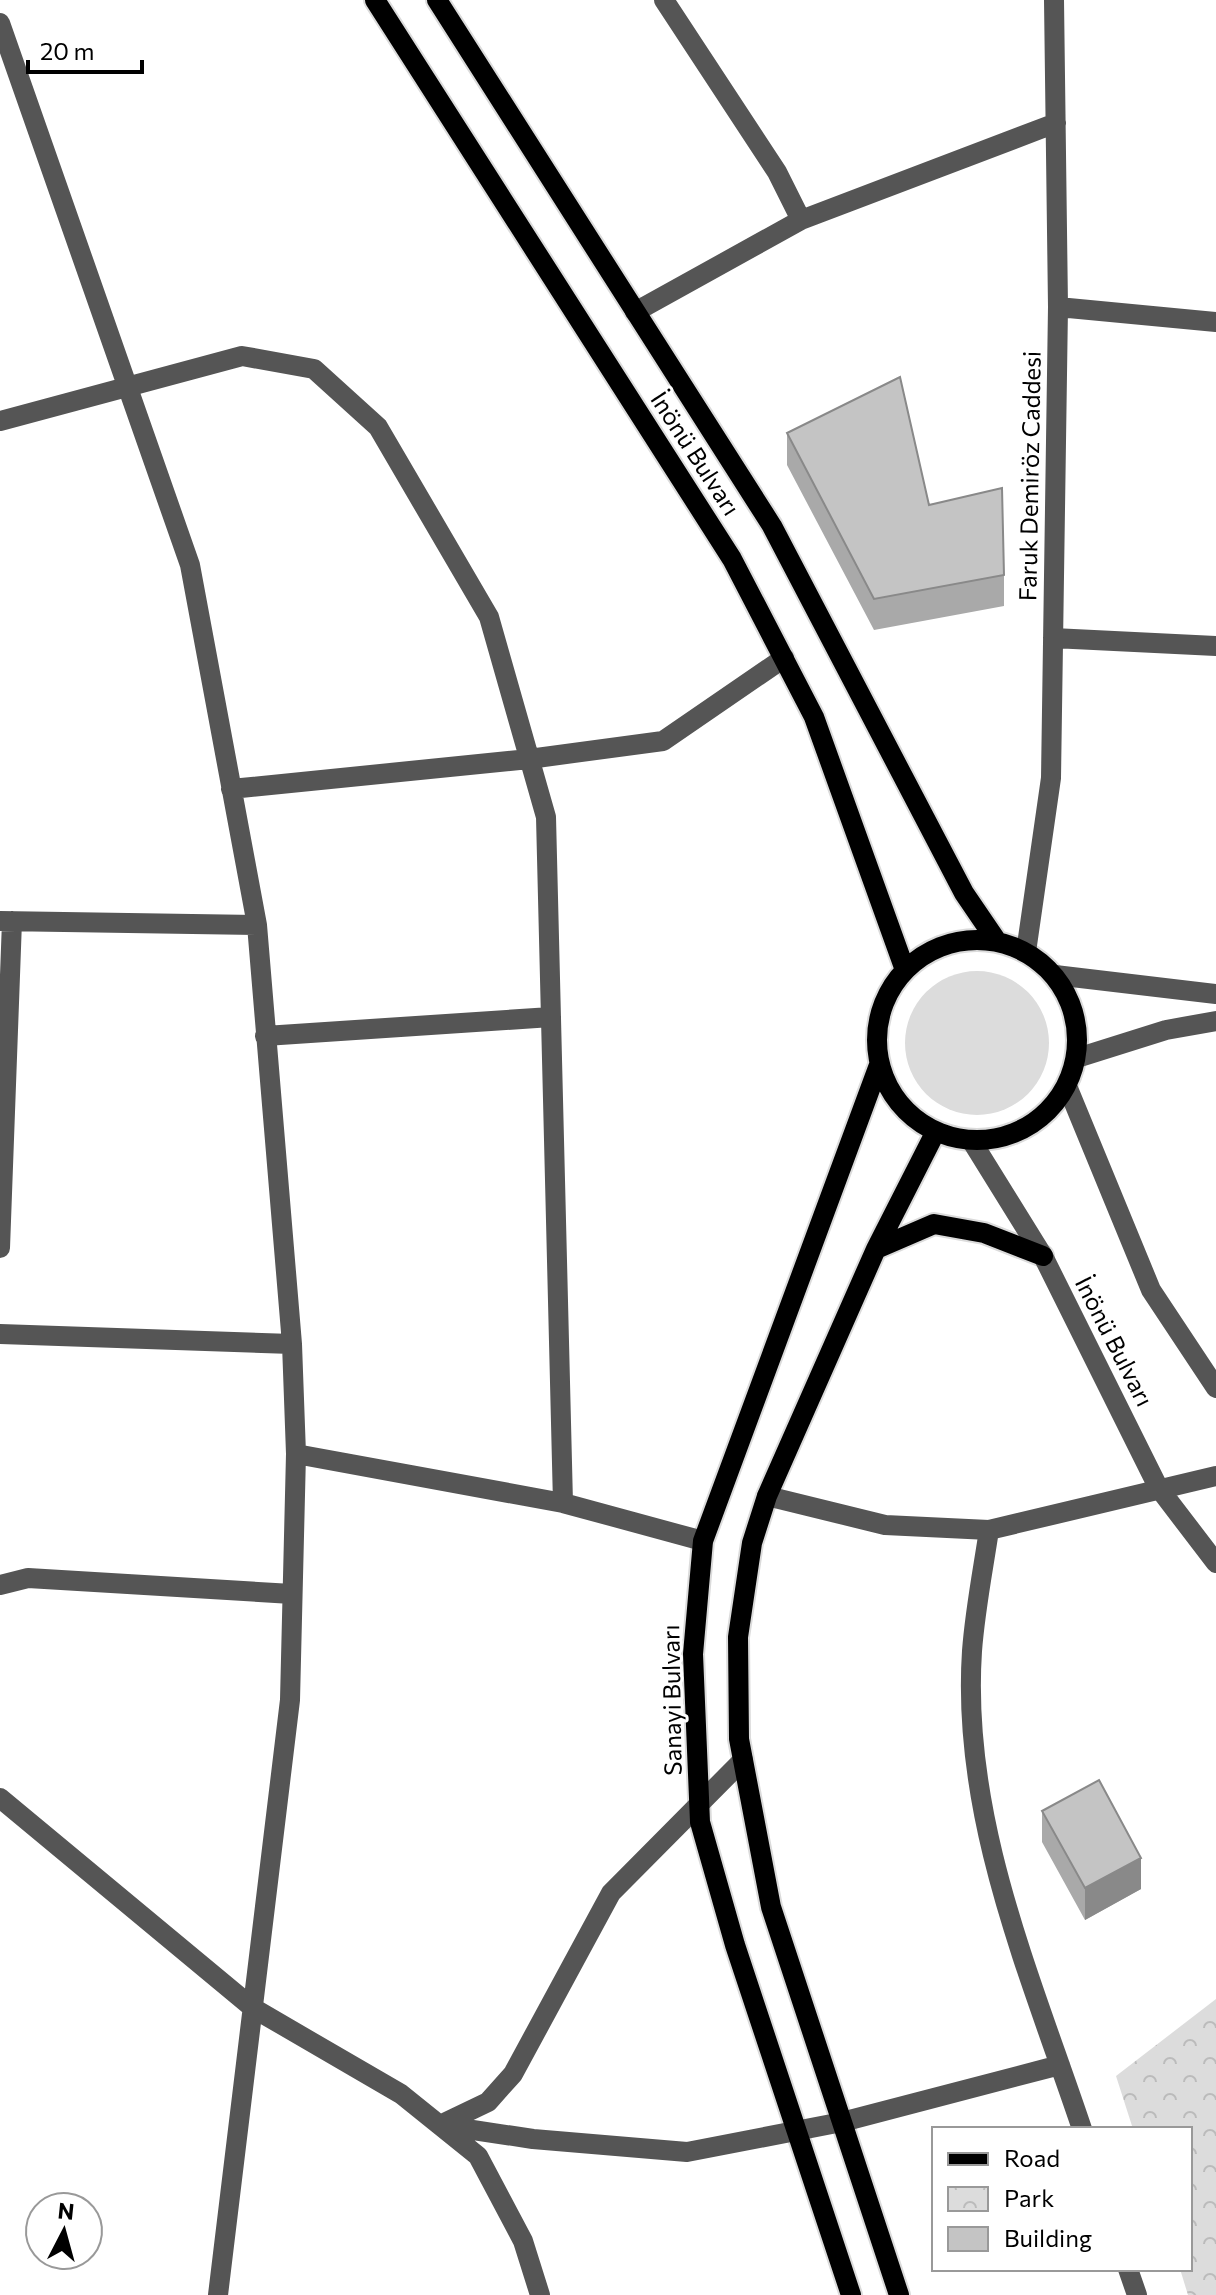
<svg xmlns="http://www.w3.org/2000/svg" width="1216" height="2295" font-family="Commissioner,sans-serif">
<defs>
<pattern id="park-crowns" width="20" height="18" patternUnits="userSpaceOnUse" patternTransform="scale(2)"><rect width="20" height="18" fill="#dcdcdc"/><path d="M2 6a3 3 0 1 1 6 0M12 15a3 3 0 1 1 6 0" fill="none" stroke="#bbb"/></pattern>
</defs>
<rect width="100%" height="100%" fill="#fff"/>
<path fill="#dcdcdc" d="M905 1043a72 72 0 1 1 144 0a72 72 0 1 1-144 0Z"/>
<path fill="url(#park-crowns)" d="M1216 1999V2295H1188L1180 2269H1190V2129H1133L1116 2076Z"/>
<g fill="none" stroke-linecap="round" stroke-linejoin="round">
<g stroke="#dbdbdb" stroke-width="24">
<path id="major" d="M375 0 732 559 814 717 905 970
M437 0 772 526 964 893 996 940
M877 1040a100 100 0 1 1 200 0a100 100 0 1 1-200 0Z
M876 1249 934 1224 984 1233 1043 1256
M851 2295 735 1945 700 1822 693 1654 703 1541 879 1065
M899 2295 771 1907 739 1739 738 1637 752 1543 767 1496 876 1249 935 1133"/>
</g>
<path stroke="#555" stroke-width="20" d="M664 0 777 172 801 220 1056 123
M0 23 190 565 257 925 292 1344 296 1454 290 1700 218 2295
M1058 307 1216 322
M635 312 801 220
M0 421 242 356 314 369 378 427 489 617 546 817 563 1503 296 1454
M1053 638 1216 646
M231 789 529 759 663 741 784 658
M0 921 257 925
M1026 952 1051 778 1058 307 1054 0
M1055 975 1216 994
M265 1036 551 1017
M1077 1058 1166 1030 1216 1021
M1067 1086 1151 1290 1216 1388
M971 1140 1043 1256 1158 1487 1216 1563
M0 1248 12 921
M0 1334 292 1344
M767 1496 885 1525 989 1530
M563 1503 703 1541
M0 1585 28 1578 292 1594
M0 1798 253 2008 401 2094 478 2156 523 2241 540 2295
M440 2125 533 2139 687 2152 842 2122 1060 2065
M440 2125 488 2102 513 2074 611 1893 743 1760
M1082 2129C1030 1974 961 1818 972 1651 975 1610 983 1570 989 1530L1216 1476
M1128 2269 1137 2295"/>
<use href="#major" stroke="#000" stroke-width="20"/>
</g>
<path fill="#a9a9a9" d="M787 433 929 505 1004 575V606L874 630 787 465Z
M1042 1811 1141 1889 1085 1920 1042 1842Z"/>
<path fill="#898989" d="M1141 1858V1889L1085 1920V1888Z"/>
<path fill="#c4c4c4" stroke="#898989" stroke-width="2" d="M900 377 929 505 1002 488 1004 575 874 599 787 433Z
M1099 1780 1141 1858 1085 1888 1042 1811Z"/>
<g text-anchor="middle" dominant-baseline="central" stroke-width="6" stroke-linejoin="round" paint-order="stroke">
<g font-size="24" fill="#000" stroke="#fff">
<text transform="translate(696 453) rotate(57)">İnönü Bulvarı</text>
<text transform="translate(1029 476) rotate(-89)">Faruk Demiröz Caddesi</text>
<text transform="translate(1115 1341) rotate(63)">İnönü Bulvarı</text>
<text transform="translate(671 1700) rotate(-91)">Sanayi Bulvarı</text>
</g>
</g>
<rect x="932" y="2127" width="260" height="144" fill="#ffffff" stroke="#999999" stroke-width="2"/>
<rect x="948" y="2153" width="40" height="12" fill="#000000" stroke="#999999" stroke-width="2"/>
<text x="1004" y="2167" font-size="24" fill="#000000">Road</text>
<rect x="948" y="2187" width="40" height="24" fill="url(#park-crowns)" stroke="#999999" stroke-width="2"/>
<text x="1004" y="2207" font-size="24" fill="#000000">Park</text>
<rect x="948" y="2227" width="40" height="24" fill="#c4c4c4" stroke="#999999" stroke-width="2"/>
<text x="1004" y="2247" font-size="24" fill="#000000">Building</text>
<g transform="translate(64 2231) rotate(6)"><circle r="38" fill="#ffffff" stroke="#999999" stroke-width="2"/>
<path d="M0-6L14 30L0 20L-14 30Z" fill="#000000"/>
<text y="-12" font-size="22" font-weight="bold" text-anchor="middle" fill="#000000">N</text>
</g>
<path d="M28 60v12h114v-12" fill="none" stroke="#000000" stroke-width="4"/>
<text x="40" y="60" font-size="24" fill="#000000" stroke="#ffffff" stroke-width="6" paint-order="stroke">20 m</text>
</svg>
